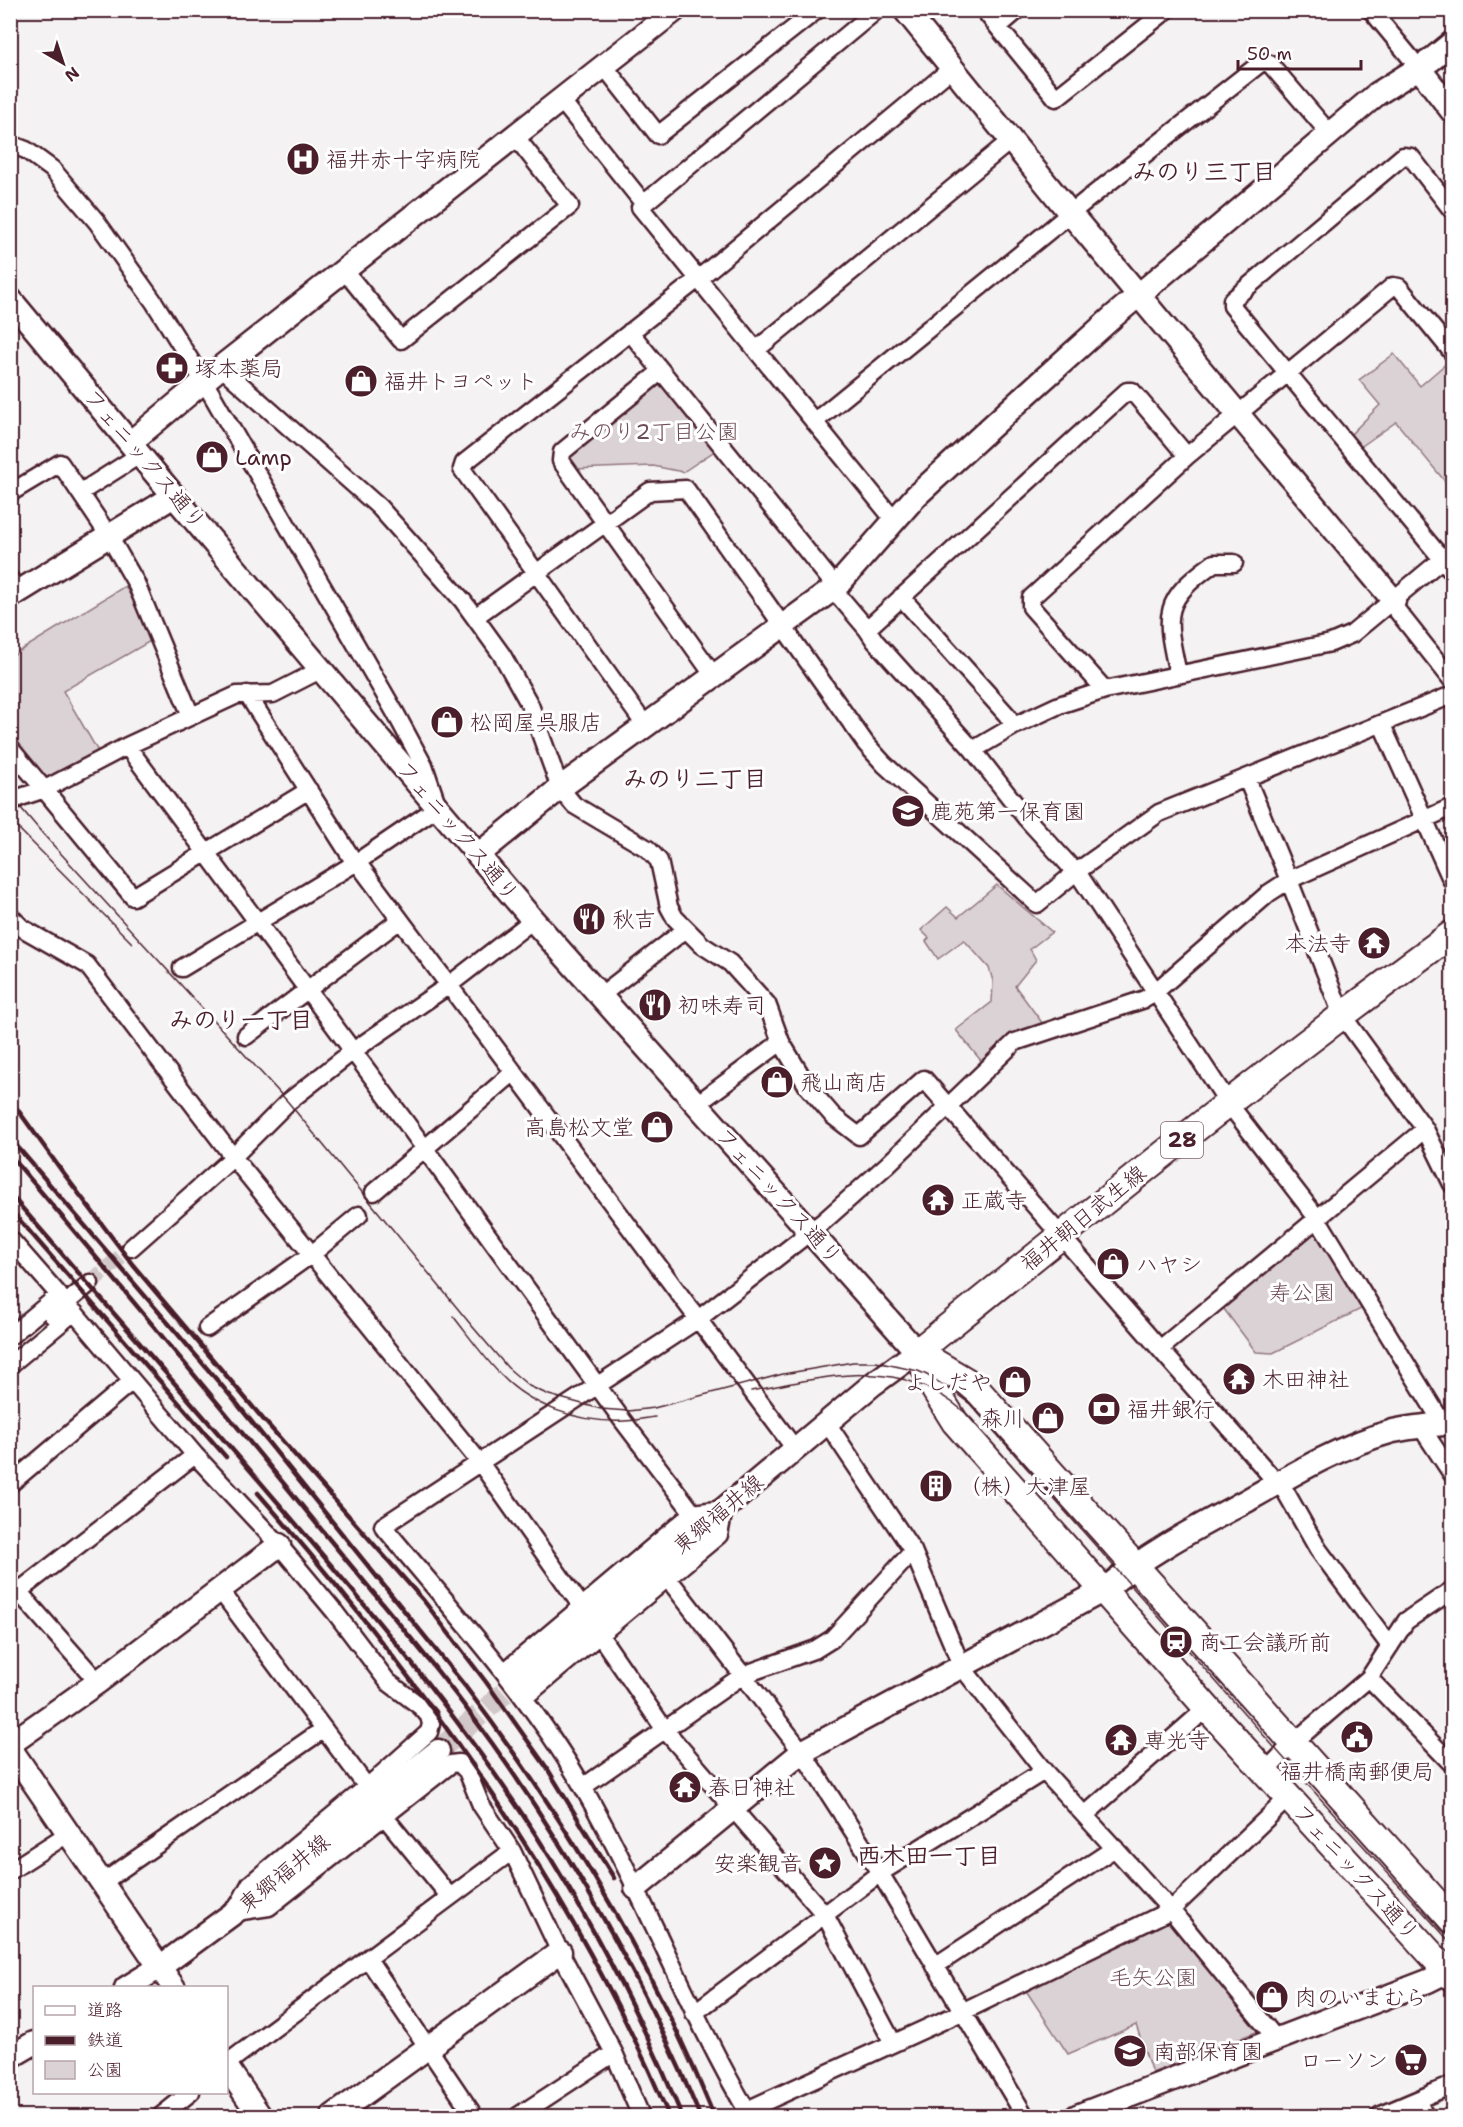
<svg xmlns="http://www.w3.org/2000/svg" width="1463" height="2127" font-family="'Shantell Sans','Klee One',sans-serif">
<rect width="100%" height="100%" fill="#f4f2f2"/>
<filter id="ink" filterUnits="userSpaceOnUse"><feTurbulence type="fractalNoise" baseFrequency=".0167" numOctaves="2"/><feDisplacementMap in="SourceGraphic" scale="12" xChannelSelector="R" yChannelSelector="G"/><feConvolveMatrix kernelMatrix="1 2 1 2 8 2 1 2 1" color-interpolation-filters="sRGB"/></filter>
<g filter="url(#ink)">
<path fill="#dbd2d5" stroke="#927880" stroke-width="1.5" d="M1394 354 1420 386 1449 361 1452 365V404L1450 406 1452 409V490L1396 422 1359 448 1351 434 1380 405 1359 380Z
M654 385 665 387 716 450 683 472 653 466 574 469 568 462 571 451Z
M125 586 154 639 63 691 99 753 42 785 11 742 10 657Z
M997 885 1052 932 1030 949 1036 960 1015 986 1043 1024 1013 1035 982 1062 956 1030 992 1002 993 981 989 968 964 940 938 959 926 941 929 938 921 930 947 907 958 917Z
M1306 1234H1316L1363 1308 1273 1353 1256 1352 1221 1305Z
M1167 1917 1261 2030 1152 2073 1136 2025 1068 2054 1021 1983Z"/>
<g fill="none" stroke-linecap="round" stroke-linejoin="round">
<path stroke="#d2c8ca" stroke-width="16" stroke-dasharray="16 8" stroke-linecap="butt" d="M90 1283 131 1248"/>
<path stroke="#d2c8ca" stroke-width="22" stroke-dasharray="22 11" stroke-linecap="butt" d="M438 1751 522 1678"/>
<g stroke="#4a1f2b" stroke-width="21">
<path id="street" d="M877 10 640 207 894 520
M984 10 1056 98 1167 10
M1371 10 1419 68
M998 27 1018 10
M604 66 658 135 817 10
M561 100 644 204
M10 144 26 150 52 169 97 222 154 302 212 395 396 714 424 766 438 807 357 862 182 968
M1452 210 1411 157 1403 156 1232 300V306L1452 571
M344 270 401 340 570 206 515 136
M630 332 836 587
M756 350 1010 141
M221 367 379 507 463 601 502 655 530 705 560 788 574 805 648 849 659 861 669 907 675 918 702 945 730 963 767 1004 781 1042 808 1087 833 1116 859 1136 924 1079 1277 1483
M660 372 562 452 561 461 714 676
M814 422 1088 199 1262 62 1270 64 1330 134
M81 492 141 454
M10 493 60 463 109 536 136 583 191 716
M10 579 18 592
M833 589 867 629 1127 391H1132L1187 456
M901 597 1007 715 1014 726
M1391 603 1452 680
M475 617 650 491 686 489 866 744 884 764 1037 904 1076 872 1159 813 1452 695
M867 629 875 641 973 750 1026 818 1081 878 1229 1104 1317 1218 1443 1424
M1178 674C1165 614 1161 601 1214 563H1234
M1105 690 1031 607V598L1187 456 1393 286 1399 287 1452 352
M247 694 355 863
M645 725 462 469 464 463 698 279 951 69
M1382 725 1452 881
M127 746 404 1120 623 1421 693 1513
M10 748 133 897 309 790
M973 750 1014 726 1059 705 1105 690 1331 643 1352 634 1452 551
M1247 779 1289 880 1342 1015 1425 1129 1452 1184
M10 803 21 797 45 789 127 746 237 695 273 694 322 669
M357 862 795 1449
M10 916 22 928 87 965 233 1157 481 1464 582 1607
M600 996 686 929
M246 1036 400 920
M697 1104 781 1042
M374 1192 514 1072
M10 1239 59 1295 10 1336
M131 1248 228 1162 288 1102 353 1051 449 985 533 920
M52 1315 90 1283
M207 1328 312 1254 359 1215
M1160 1349 1425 1129
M10 1365 74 1312 195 1455 279 1545 334 1611 388 1682 420 1706 429 1716 431 1724 429 1732 367 1787 250 1884 238 1906
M827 1423 913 1551 962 1667 1044 1771 1171 1910 1277 2040
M1421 1427 1452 1474
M1280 1482 1318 1549 1390 1646
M10 1484 132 1381
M667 1577 802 1752 880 1873 1025 2116
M10 1582 98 1682
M220 1590 367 1787
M19 1591 195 1455
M599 1634 665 1730 825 1915 893 2043
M504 1672 693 1513 724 1509 719 1535 525 1697
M1369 1678 1452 1764
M1265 1772 1293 1743 1369 1678 1406 1621 1452 1590
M583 1787 743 1675 816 1649 832 1639 913 1551
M1085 1815 1207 1708
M384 1816 450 1897
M10 1871 69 1833
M103 1882 324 1729
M236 1912 269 1907 451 1764 459 1763 467 1771 481 1805 512 1851 560 1952 614 2053 641 2116
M368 1959 474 2116
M935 1966 1115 1848
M694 2013 880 1873 1044 1771
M226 2064 512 1851
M1417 2100 1425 2116
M747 2110 962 2012 1171 1910 1288 1798
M161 2116 191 2092
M518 2116 614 2053
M750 2116C688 2011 645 1895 584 1789 529 1693 453 1611 383 1526L697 1320 824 1221 887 1165 1015 1042 1145 999 1155 992 1269 893 1289 880 1452 807
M1379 2116 1452 2085"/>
</g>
<g stroke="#4a1f2b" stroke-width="27">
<path id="secondary" d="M905 10 1070 213 1394 601
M1419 68 1452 111
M10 299 174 496 533 920 917 1352 873 1384 522 1678
M131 442 221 367 675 10
M10 597 174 496
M478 855 560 788 836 587 916 496 1027 394 1115 315 1377 94 1431 60 1452 43
M10 1744 98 1682 279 1545
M10 1748 174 1988
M636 1888 802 1752 1104 1590C1149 1552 1196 1528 1248 1500 1293 1474 1342 1445 1393 1431 1412 1427 1433 1425 1452 1423
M126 1988 160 1967 235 1912 438 1751
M10 2057 34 2043
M226 2066 260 2116
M333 2116 560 1952
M1077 2116 1428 1981 1452 1969"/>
</g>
<g stroke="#4a1f2b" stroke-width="30">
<path id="primary" d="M917 1352 935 1390 955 1422 1207 1708 1452 1977
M917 1352 966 1381 980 1393 1452 1920
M917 1352C1093 1210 1269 1067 1452 934"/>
</g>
<use href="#street" stroke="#fff" stroke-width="16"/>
<use href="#secondary" stroke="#fff" stroke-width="22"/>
<use href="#primary" stroke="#fff" stroke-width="26"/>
<path stroke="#4a1f2b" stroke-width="1.5" d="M10 795 43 834 288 1102 472 1326 508 1368 529 1386 549 1395 601 1409 628 1411 654 1408 783 1374 853 1362H876L918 1371 927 1375 954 1392 970 1404 1281 1755 1452 1944
M10 820 132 943
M453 1316C468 1335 482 1355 499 1373 529 1406 579 1423 624 1421 634 1421 645 1418 655 1417
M751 1391C835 1375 908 1353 975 1422"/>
<path stroke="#4a1f2b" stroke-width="4.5" d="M10 1099 64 1174 133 1265 263 1419 424 1601 486 1682 547 1768 614 1878
M10 1138 234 1400 465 1686C565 1818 652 1963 714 2116
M10 1155C113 1277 215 1399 316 1523 381 1603 450 1681 508 1766 584 1876 649 1993 700 2116
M10 1194C86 1281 161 1368 237 1455 342 1577 449 1700 536 1835 593 1924 642 2019 682 2116
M10 1209 226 1457
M258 1493C422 1681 572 1885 669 2116"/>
</g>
</g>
<defs>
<g id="hospital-disc" transform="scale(1.725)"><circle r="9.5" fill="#4a1f2b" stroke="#fff"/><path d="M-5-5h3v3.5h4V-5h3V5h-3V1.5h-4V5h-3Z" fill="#fff"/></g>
<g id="pharmacy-disc" transform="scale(1.725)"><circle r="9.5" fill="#4a1f2b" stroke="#fff"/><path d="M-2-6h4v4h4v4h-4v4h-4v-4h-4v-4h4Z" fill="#fff"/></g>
<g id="shop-disc" transform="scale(1.725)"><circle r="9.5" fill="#4a1f2b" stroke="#fff"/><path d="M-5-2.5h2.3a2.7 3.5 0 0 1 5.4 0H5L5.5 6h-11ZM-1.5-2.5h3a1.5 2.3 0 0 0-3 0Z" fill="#fff"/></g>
<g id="school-disc" transform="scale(1.725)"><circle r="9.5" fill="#4a1f2b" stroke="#fff"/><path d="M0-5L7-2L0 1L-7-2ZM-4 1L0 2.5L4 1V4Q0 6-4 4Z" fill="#fff"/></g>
<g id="restaurant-disc" transform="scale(1.725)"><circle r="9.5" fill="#4a1f2b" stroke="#fff"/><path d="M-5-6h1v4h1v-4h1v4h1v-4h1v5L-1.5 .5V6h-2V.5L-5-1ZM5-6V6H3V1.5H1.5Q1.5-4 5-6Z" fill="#fff"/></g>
<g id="temple-disc" transform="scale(1.725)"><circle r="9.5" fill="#4a1f2b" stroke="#fff"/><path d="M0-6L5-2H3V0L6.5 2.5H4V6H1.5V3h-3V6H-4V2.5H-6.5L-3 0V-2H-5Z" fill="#fff"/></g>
<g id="bank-disc" transform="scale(1.725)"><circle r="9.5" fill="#4a1f2b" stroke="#fff"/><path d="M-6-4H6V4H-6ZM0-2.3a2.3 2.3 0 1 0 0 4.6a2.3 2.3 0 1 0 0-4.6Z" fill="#fff"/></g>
<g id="building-disc" transform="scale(1.725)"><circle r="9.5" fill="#4a1f2b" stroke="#fff"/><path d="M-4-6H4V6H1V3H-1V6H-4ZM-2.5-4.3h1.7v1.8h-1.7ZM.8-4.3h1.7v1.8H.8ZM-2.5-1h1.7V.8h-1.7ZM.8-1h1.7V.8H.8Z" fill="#fff"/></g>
<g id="station-disc" transform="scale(1.725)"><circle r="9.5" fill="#4a1f2b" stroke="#fff"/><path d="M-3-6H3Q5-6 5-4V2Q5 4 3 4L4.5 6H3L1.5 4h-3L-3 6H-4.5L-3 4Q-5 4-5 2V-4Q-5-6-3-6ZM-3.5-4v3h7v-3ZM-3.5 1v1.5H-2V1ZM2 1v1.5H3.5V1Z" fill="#fff"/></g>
<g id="civic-disc" transform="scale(1.725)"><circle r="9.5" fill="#4a1f2b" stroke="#fff"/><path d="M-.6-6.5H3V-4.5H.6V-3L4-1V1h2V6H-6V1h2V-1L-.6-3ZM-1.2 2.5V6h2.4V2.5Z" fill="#fff"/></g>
<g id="sight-disc" transform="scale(1.725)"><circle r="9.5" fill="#4a1f2b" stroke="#fff"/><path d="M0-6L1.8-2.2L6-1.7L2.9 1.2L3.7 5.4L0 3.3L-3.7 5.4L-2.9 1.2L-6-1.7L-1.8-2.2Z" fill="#fff"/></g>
<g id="supermarket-disc" transform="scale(1.725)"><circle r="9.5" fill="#4a1f2b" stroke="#fff"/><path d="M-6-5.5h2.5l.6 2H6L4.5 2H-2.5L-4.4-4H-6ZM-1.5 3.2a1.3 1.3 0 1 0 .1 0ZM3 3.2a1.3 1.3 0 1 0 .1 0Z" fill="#fff"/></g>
</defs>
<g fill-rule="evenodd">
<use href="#hospital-disc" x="303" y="159"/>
<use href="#pharmacy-disc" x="172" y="368"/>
<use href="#shop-disc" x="361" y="381"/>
<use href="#shop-disc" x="212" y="457"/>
<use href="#shop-disc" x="447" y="722"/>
<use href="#school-disc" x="908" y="811"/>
<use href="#restaurant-disc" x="589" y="919"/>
<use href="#temple-disc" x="1374" y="943"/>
<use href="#restaurant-disc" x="655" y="1005"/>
<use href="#shop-disc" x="777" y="1082"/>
<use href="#shop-disc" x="657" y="1127"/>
<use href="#temple-disc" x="938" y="1200"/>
<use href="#shop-disc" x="1113" y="1264"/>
<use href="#temple-disc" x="1239" y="1379"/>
<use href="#shop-disc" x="1015" y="1382"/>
<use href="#bank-disc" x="1104" y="1409"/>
<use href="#shop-disc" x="1048" y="1418"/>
<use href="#building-disc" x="936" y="1486"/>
<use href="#station-disc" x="1176" y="1642"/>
<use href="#civic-disc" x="1357" y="1737"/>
<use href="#temple-disc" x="1121" y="1740"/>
<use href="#temple-disc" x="685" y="1787"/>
<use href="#sight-disc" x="825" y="1863"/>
<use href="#shop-disc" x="1272" y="1997"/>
<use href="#school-disc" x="1130" y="2051"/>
<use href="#supermarket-disc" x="1411" y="2060"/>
</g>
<g text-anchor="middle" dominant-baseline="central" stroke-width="6" stroke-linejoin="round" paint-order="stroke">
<rect fill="#fff" stroke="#80626b" stroke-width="1.5" x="1161" y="1122" width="42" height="36" rx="4.5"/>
<g font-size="21" font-weight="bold" fill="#4a1f2b">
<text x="1182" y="1140">28</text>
</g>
<g font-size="22" fill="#4a1f2b" stroke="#fff" text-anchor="start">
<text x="326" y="159">福井赤十字病院</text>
<text x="195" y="368">塚本薬局</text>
<text x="384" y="381">福井トヨペット</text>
<text x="235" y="457">Lamp</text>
<text x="470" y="722">松岡屋呉服店</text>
<text x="931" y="811">鹿苑第一保育園</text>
<text x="612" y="919">秋吉</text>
<text x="1351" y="943" text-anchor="end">本法寺</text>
<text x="678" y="1005">初味寿司</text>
<text x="800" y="1082">飛山商店</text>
<text x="634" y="1127" text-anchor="end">高島松文堂</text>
<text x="961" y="1200">正蔵寺</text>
<text x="1136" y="1264">ハヤシ</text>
<text x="1262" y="1379">木田神社</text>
<text x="992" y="1382" text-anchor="end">よしだや</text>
<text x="1127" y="1409">福井銀行</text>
<text x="1025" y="1418" text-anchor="end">森川</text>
<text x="959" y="1486">（株）大津屋</text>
<text x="1199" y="1642">商工会議所前</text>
<text x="1144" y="1740">専光寺</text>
<text x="1357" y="1771" text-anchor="middle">福井橋南郵便局</text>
<text x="708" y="1787">春日神社</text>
<text x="802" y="1863" text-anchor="end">安楽観音</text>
<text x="1295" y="1997">肉のいまむら</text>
<text x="1153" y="2051">南部保育園</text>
<text x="1388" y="2060" text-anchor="end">ローソン</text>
</g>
<g font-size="22" fill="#6e4c56" stroke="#fff">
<text x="654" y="431">みのり2丁目公園</text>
<text x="1302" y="1292">寿公園</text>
<text x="1153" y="1977">毛矢公園</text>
</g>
<g font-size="22" fill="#4a1f2b" stroke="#fff">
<text transform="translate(145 459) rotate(50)">フェニックス通り</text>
<text transform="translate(458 831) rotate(50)">フェニックス通り</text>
<text transform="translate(779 1196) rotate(48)">フェニックス通り</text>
<text transform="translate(1083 1218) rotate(-39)">福井朝日武生線</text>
<text transform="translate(718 1514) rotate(-40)">東郷福井線</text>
<text transform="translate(1356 1872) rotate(48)">フェニックス通り</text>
<text transform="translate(284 1873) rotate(-39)">東郷福井線</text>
</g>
<g font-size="24" font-weight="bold" fill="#4a1f2b" stroke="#fff">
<text x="1204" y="172">みのり三丁目</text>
<text x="695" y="779">みのり二丁目</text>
<text x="241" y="1020">みのり一丁目</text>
<text x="929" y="1856">西木田一丁目</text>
</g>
</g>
<rect width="1463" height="2127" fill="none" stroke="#fff" stroke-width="36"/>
<rect x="18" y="18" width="1427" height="2091" fill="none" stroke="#4a1f2b" stroke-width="2" filter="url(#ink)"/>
<rect x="33" y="1986" width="195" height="108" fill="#ffffff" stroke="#b7a5aa" stroke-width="1.5"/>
<rect x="45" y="2006" width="30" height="9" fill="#ffffff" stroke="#b7a5aa" stroke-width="1.5"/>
<text x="87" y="2016" font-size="18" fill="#4a1f2b">道路</text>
<rect x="45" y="2036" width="30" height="9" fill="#4a1f2b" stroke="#b7a5aa" stroke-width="1.5"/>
<text x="87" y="2046" font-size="18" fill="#4a1f2b">鉄道</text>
<rect x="45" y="2061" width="30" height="18" fill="#dbd2d5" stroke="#b7a5aa" stroke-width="1.5"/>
<text x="87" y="2076" font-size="18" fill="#4a1f2b">公園</text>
<g transform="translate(63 63) rotate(141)" stroke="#ffffff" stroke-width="4.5" paint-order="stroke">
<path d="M0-4.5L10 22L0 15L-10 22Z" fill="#4a1f2b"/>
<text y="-9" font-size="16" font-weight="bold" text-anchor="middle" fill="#4a1f2b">N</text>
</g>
<path d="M1238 60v9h123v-9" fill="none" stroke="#4a1f2b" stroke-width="3"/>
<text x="1247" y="60" font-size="18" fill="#4a1f2b" stroke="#ffffff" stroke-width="4.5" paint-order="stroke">50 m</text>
</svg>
